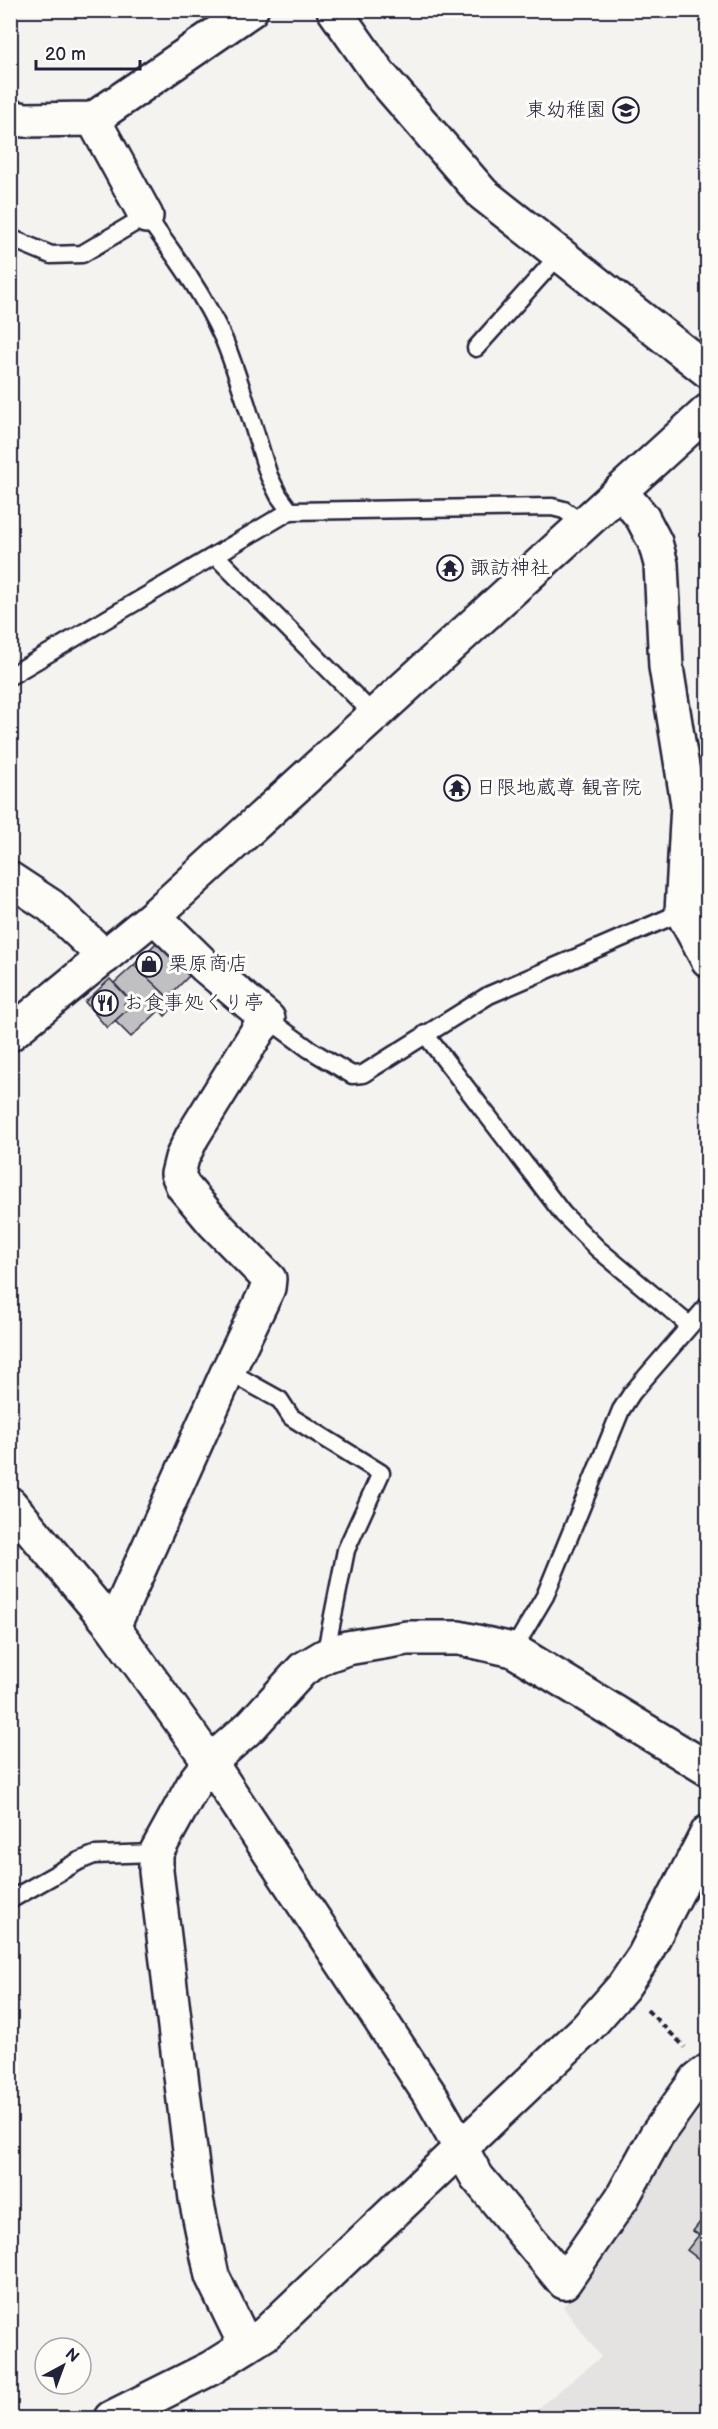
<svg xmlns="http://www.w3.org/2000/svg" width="718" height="2429" font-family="'Balsamiq Sans','Klee One',sans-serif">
<rect width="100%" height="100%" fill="#f4f3ef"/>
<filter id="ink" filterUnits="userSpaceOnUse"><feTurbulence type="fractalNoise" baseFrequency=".0167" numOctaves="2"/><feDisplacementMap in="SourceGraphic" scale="12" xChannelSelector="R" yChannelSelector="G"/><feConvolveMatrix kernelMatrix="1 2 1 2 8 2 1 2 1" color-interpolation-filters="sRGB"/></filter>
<g filter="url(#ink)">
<path fill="#e4e3e2" d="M707 2105V2418H526L601 2357 563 2307 636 2206 676 2136Z"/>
<path fill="#c0bfc2" stroke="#22223b" stroke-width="1.5" d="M158 941 195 970 168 997 134 965Z
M134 965 168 997 170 996 177 1003 165 1016 160 1010 131 1037 115 1021 128 1009 124 1004 129 999 114 983Z
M110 979 129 999 124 1004 128 1009 107 1028 85 1002Z
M708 2212V2266L687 2250 699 2235 693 2231Z"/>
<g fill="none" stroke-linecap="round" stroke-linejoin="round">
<g stroke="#22223b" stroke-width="21">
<path id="service" d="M10 238 51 255 82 254 146 216C175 255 204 295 224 340 242 384 254 431 269 476L279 496 290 511
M476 348 560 254
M215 555 374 715
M10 676 290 511 552 507 564 510 584 524
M268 1019 309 1049 352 1075 363 1074 489 995 682 912
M425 1034 563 1214 598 1249 689 1325
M228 1371 280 1400 291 1417 381 1473 346 1550 325 1656
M513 1650 545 1596 621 1410 632 1393 708 1305
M10 1900 79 1861 94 1855 156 1853"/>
</g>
<g stroke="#22223b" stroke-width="38">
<path id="minor" d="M10 117 25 120 93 119 251 10
M93 119 146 216
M621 492 642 517 655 542 661 564 666 667 688 804 682 912 708 960
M10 879 51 906 105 957
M113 1627 228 1371 268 1288 269 1279 214 1223 183 1186 178 1174 182 1158 192 1137 259 1029 268 1019 205 966 154 916
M460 2147 477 2177 564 2282 622 2198 656 2136 697 2079 708 2071
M246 2346 212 2276 196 2199 156 1871V1853L196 1780 210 1762 251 1726 303 1669 325 1656 347 1648 407 1638H459L513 1650 708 1769"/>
</g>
<g stroke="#22223b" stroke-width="38">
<path id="tertiary" d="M334 10 379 74 483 194 708 371
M10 1034 154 916 708 411
M10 1504 113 1627 210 1762 432 2098 460 2147
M111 2418 211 2368 265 2334 586 2029 623 1987 644 1956 708 1832"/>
</g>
<path stroke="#22223b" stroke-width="4" stroke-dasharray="6 4.5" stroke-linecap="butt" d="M647 2010 685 2047"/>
<use href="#service" stroke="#fdfcf7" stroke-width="16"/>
<use href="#minor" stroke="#fdfcf7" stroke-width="33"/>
<use href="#tertiary" stroke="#fdfcf7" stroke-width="33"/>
</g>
</g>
<defs>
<g id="school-ring" transform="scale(1.35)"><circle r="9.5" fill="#fdfcf7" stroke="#22223b" stroke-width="1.5"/><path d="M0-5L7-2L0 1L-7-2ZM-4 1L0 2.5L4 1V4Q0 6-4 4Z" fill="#22223b"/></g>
<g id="temple-ring" transform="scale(1.35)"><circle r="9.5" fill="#fdfcf7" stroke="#22223b" stroke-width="1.5"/><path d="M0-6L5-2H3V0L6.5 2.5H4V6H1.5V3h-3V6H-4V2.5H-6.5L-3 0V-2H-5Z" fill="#22223b"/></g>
<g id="shop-ring" transform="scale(1.35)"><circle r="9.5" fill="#fdfcf7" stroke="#22223b" stroke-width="1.5"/><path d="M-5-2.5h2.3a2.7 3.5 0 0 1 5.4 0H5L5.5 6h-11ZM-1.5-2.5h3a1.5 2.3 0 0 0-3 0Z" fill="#22223b"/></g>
<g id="restaurant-ring" transform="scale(1.35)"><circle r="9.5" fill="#fdfcf7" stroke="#22223b" stroke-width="1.5"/><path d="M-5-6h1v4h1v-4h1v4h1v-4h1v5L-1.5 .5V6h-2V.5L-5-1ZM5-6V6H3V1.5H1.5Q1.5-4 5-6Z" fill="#22223b"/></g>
</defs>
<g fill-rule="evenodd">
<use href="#school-ring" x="626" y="110"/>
<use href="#temple-ring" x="450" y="568"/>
<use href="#temple-ring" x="457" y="788"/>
<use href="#shop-ring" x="149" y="964"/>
<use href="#restaurant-ring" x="105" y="1003"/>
</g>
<g text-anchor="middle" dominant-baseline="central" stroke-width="6" stroke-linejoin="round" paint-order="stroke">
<g font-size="20" fill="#22223b" stroke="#fdfcf7" text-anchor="start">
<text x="606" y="110" text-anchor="end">東幼稚園</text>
<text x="470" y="568">諏訪神社</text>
<text x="476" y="788">日限地蔵尊 観音院</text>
<text x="168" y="964">栗原商店</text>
<text x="124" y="1003">お食事処くり亭</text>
</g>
</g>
<rect width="718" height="2429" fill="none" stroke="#fdfcf7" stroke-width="36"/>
<rect x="18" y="18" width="682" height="2393" fill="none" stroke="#22223b" stroke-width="2" filter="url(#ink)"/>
<g transform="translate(63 2366) rotate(41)"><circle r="28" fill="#fdfcf7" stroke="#a5a5ac" stroke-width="1.5"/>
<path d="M0-4.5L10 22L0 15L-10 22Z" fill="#22223b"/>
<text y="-9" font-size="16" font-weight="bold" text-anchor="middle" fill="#22223b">N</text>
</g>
<path d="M36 60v9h104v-9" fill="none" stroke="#22223b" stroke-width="3"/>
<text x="45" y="60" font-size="18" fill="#22223b" stroke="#fdfcf7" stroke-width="4.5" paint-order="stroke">20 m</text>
</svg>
